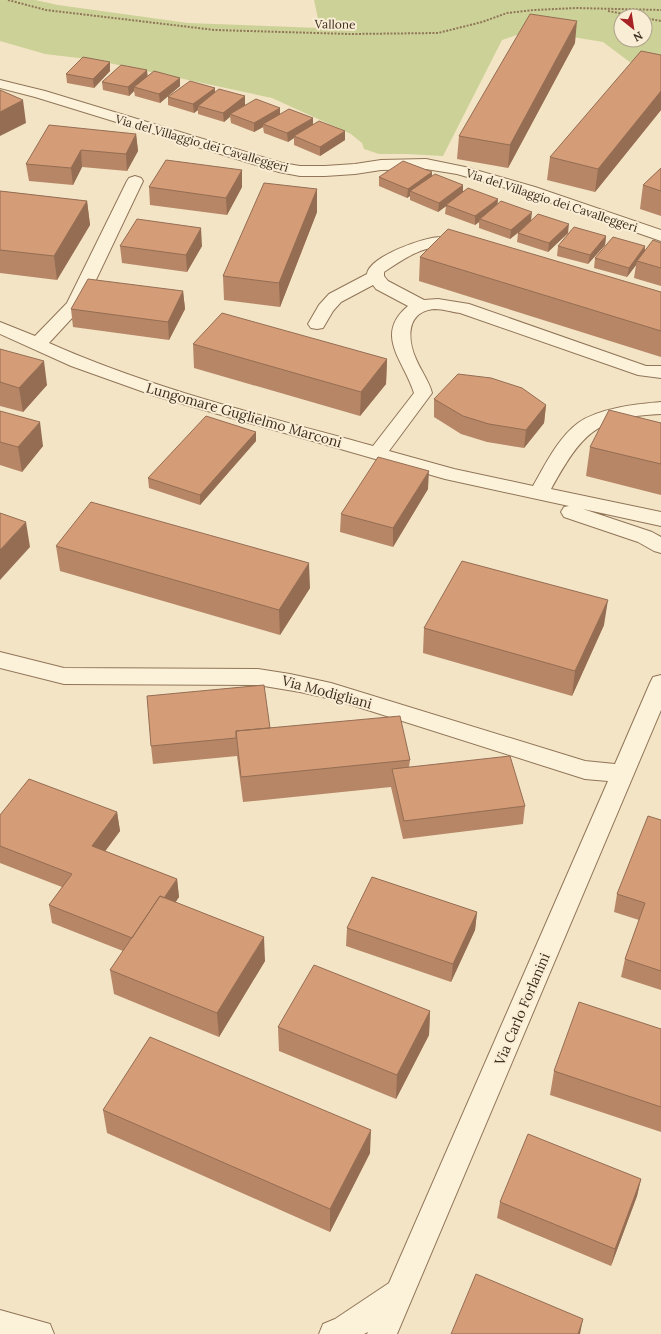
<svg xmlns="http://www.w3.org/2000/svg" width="661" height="1334" font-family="Lora,serif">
<rect width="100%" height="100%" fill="#f3e4c5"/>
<path fill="#ccd297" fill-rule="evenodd" d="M0 0H35L58 5 188 23 320 28 314 0H661V71L635 66 603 42 542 32 523 33 502 40 443 156 406 154H379L364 149 362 143 351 134 272 98 95 60 45 54 0 41ZM621 16H645V40H621Z"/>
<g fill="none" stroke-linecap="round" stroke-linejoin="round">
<g stroke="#907558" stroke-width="2">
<path id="minor" d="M0 80 45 91 282 163 300 166H325L355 164 381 160 426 159 465 167 535 187 661 230V241L523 193 457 174 426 169 381 170 355 174 325 176H300L279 172 35 97 0 88Z
M135 176 141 178 143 181 84 305 49 343C152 389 264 416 373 446L414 393C405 362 373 335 408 306L376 289 373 285 341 302 333 311 323 328 317 329 311 328 308 324 319 305 329 294 367 274C369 257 423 237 441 237 451 236 461 239 471 241L473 245 471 249C461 251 451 246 440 247 420 247 401 261 384 272V276L388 281 424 300 438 299 469 304 646 366H661V378L638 375 460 313C452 312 443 309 435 309 406 311 407 339 416 359 421 371 429 381 432 393L389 451 454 469 533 486C545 465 558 438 578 423 599 408 636 404 661 402V414C595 417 582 434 551 489L661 512V526L583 509 652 532 661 537V553L654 551 638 542 564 517 561 512 564 507 569 506 445 479 155 396 71 366 0 334V322L35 336 67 303 127 181 129 178Z
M0 652 64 668 258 669 290 674 331 683 585 761 615 764 650 683 653 677 661 675V710L397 1334H367L368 1332 364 1334H319L323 1324 335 1319 389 1283 608 781 585 779 336 700 300 692 258 685 64 684 0 668Z
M0 1310 50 1324 54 1334H0Z"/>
</g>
<path stroke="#907558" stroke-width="2" stroke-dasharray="2 1.5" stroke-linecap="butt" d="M8 0 46 10 215 30 350 34 438 33 482 22 507 13 534 10 576 8 661 10
M608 11 635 16
M645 18 661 21"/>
<use href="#minor" fill="#fcf1d9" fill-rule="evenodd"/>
</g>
<path fill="#b68666" d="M575 43 508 168 457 159 459 136Z
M661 55V110L595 192 547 180 550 157Z
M110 71 94 88 67 83 66 74Z
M148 77 180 86 160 103 135 96 134 91 129 96 103 90 102 82Z
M215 88V92L245 96V105L280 108V114L313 124 345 140 320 156 294 145V138L288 142 264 133 263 127 254 132 231 123 230 116 224 122 198 114V110L194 113 168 105V97Z
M136 134 138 151 127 171 82 167 73 185 29 181 26 164Z
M661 168V216L640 209 643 185Z
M242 170V187L227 215 150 205 149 187Z
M432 172V176L463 185V192L498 199 497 205 531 220 568 233 548 252 517 242 518 233 510 239 479 228V222L475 225 445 214 446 206 438 212 410 200V196L407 198 379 186V177Z
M317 189V212L280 307 224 300 223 276Z
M0 191 87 201 90 225 57 280 0 273Z
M606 236 605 245 588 264 557 256 558 246Z
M661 243V286L634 278 636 265 627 277 594 268 595 258 645 246V251Z
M120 246H202L187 272 122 263Z
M420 257 661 292V357L419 281Z
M183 291 185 309 169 340 73 327 71 309Z
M193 344 387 359 386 384 360 416 194 368Z
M0 349 47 385 23 412 0 406Z
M434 399 546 405 544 423 524 448 487 442 461 434 434 417Z
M0 411 43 446 22 472 0 465Z
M661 423V495L586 476 590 447Z
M256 432V441L200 505 149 488 148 478Z
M428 489 393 547 340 532 341 514Z
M56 546 310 588 280 635 60 571Z
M604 625 572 696 423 653 424 628Z
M270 728 410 760 409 767 525 806 523 824 403 839 391 787 243 802 237 756 153 764 151 746Z
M117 812 120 831 105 851 177 879 179 897 175 902 265 961 219 1037 114 994 110 970 123 951 52 923 49 905 62 887 0 863V815Z
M661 820V990L621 977 625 959 639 920 614 912 617 894Z
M477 912 475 930 451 982 346 946 347 928Z
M430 1011 429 1035 396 1099 279 1051 278 1027Z
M661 1029V1132L550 1095 554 1071Z
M103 1110 370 1153 330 1232 107 1133Z
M641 1179 637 1196 611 1266 497 1218 500 1202Z"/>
<path fill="#946d53" d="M577 21 575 43 508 168 510 145Z
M110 62V71L94 88 93 79Z
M147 70 148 79 134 87V91L129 96 128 87Z
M180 78V86L160 103 159 94Z
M215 88V97L198 106V110L194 113 193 104Z
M661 91V110L595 192 598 169Z
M245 96V105L230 114V117L224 122 223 113Z
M23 100 26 123 0 136V112Z
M280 108V117L263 124V127L254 132V123Z
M313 118V127L294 136V138L288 142 287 133Z
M345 131V140L320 156V147Z
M136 134 138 151 127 171 126 154Z
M81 150 82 167 73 185 71 168Z
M242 170V187L227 215 226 198Z
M432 172V182L410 191V196L407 198 408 189Z
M463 185V194L438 212 439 203Z
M317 189V212L280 307 279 283Z
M498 199 497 208 480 219 479 222 475 225V216Z
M87 201 90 225 57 280 54 256Z
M532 212 531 221 510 239 511 230Z
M569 224 568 233 548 252 549 243Z
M201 228 202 246 187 272 186 255Z
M606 236 605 245 588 264 590 255Z
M645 246 644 255 637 261 636 265 627 277 629 268Z
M183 291 185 309 169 340 168 322Z
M387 359 386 384 360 416 361 392Z
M44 361 47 385 23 412 19 388Z
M546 405 544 423 524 448 526 430Z
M40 422 43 446 22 472 18 447Z
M256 432V441L200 505V495Z
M429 471 428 489 393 547V528Z
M26 522 30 547 0 580V550Z
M309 563 310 588 280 635 279 610Z
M608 600 604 625 572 696 575 671Z
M117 812 120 831 95 865 92 846Z
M177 879 179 897 139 958 136 940Z
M477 912 475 930 451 982 453 964Z
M264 937 265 961 219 1037 217 1013Z
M430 1011 429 1035 396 1099 397 1075Z
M371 1130 370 1153 330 1232V1209Z
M641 1179 637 1196 611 1266 615 1249Z
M583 1319 580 1334H578Z"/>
<path fill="#d49c77" stroke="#946d53" d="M530 14 577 21 510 145 459 136Z
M641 51 661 55V91L598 169 550 157Z
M83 57 110 62 93 79 66 74Z
M121 65 147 70 128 87 102 82Z
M154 71 180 78 159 94 134 87Z
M190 81 215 88 193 104 168 97Z
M219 89 245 96 223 113 198 106Z
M0 90 23 100 0 112Z
M256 99 280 108 254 123 230 114Z
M289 109 313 118 287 133 263 124Z
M319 121 345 131 320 147 294 136Z
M49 125 136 134 126 154 81 150 71 168 26 164Z
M166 160 242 170 226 198 149 187Z
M403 161 432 172 408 189 379 177Z
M661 168V191L643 185Z
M435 174 463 185 439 203 410 191Z
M264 183 317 189 279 283 223 276Z
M468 188 498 199 475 216 446 205Z
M0 191 87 201 54 256 0 250Z
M501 201 532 212 511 230 480 219Z
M538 214 569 224 549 243 518 233Z
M137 219 201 228 186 255 120 246Z
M574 227 606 236 590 255 558 246Z
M448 229 661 292V331L420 257Z
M613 237 645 246 629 268 595 258Z
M653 240 661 243V268L637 261Z
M88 279 183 291 168 322 71 309Z
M222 313 387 359 361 392 193 344Z
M0 349 44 361 19 388 0 382Z
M458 374 491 378 522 388 546 405 526 430 489 424 463 416 434 399Z
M609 410 661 423V464L590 447Z
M0 411 40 422 18 447 0 442Z
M206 416 256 432 200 495 148 478Z
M378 457 429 471 393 528 341 514Z
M91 502 309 563 279 610 56 546Z
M0 513 26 522 0 550Z
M462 561 608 600 575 671 424 628Z
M264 685 270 728 236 731V738L151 746 147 696Z
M400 716 410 760 241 777 236 731Z
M510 756 525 806 404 821 392 769Z
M29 779 117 812 92 846 177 879 164 898 160 896 132 938 49 905 72 874 0 846V815Z
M648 816 661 820V971L625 959 645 903 617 894Z
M372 877 477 912 453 964 347 928Z
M160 896 264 937 217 1013 110 970Z
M314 965 430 1011 397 1075 278 1027Z
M579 1002 661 1029V1107L554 1071Z
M150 1037 371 1130 330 1209 103 1110Z
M528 1134 641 1179 615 1249 500 1202Z
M476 1274 583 1319 578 1334H451Z"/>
<g text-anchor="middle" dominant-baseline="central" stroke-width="4" stroke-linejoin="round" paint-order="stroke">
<g font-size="12" fill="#3e2d1e" stroke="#f9eed5">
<text transform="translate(335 24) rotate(1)">Vallone</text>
<text transform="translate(202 143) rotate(16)">Via del Villaggio dei Cavalleggeri</text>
<text transform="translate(552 200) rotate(18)">Via del Villaggio dei Cavalleggeri</text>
</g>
<g font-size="14" fill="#3e2d1e" stroke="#f9eed5">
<text transform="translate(244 415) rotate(16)">Lungomare Guglielmo Marconi</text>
<text transform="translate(327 692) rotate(15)">Via Modigliani</text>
<text transform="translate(522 1009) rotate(-67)">Via Carlo Forlanini</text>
</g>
</g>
<g transform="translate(633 28) rotate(150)"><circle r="19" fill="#f9eed5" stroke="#aea18c"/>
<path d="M0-3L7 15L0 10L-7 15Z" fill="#a52225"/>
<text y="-6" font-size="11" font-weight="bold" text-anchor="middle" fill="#3e2d1e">N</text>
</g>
</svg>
